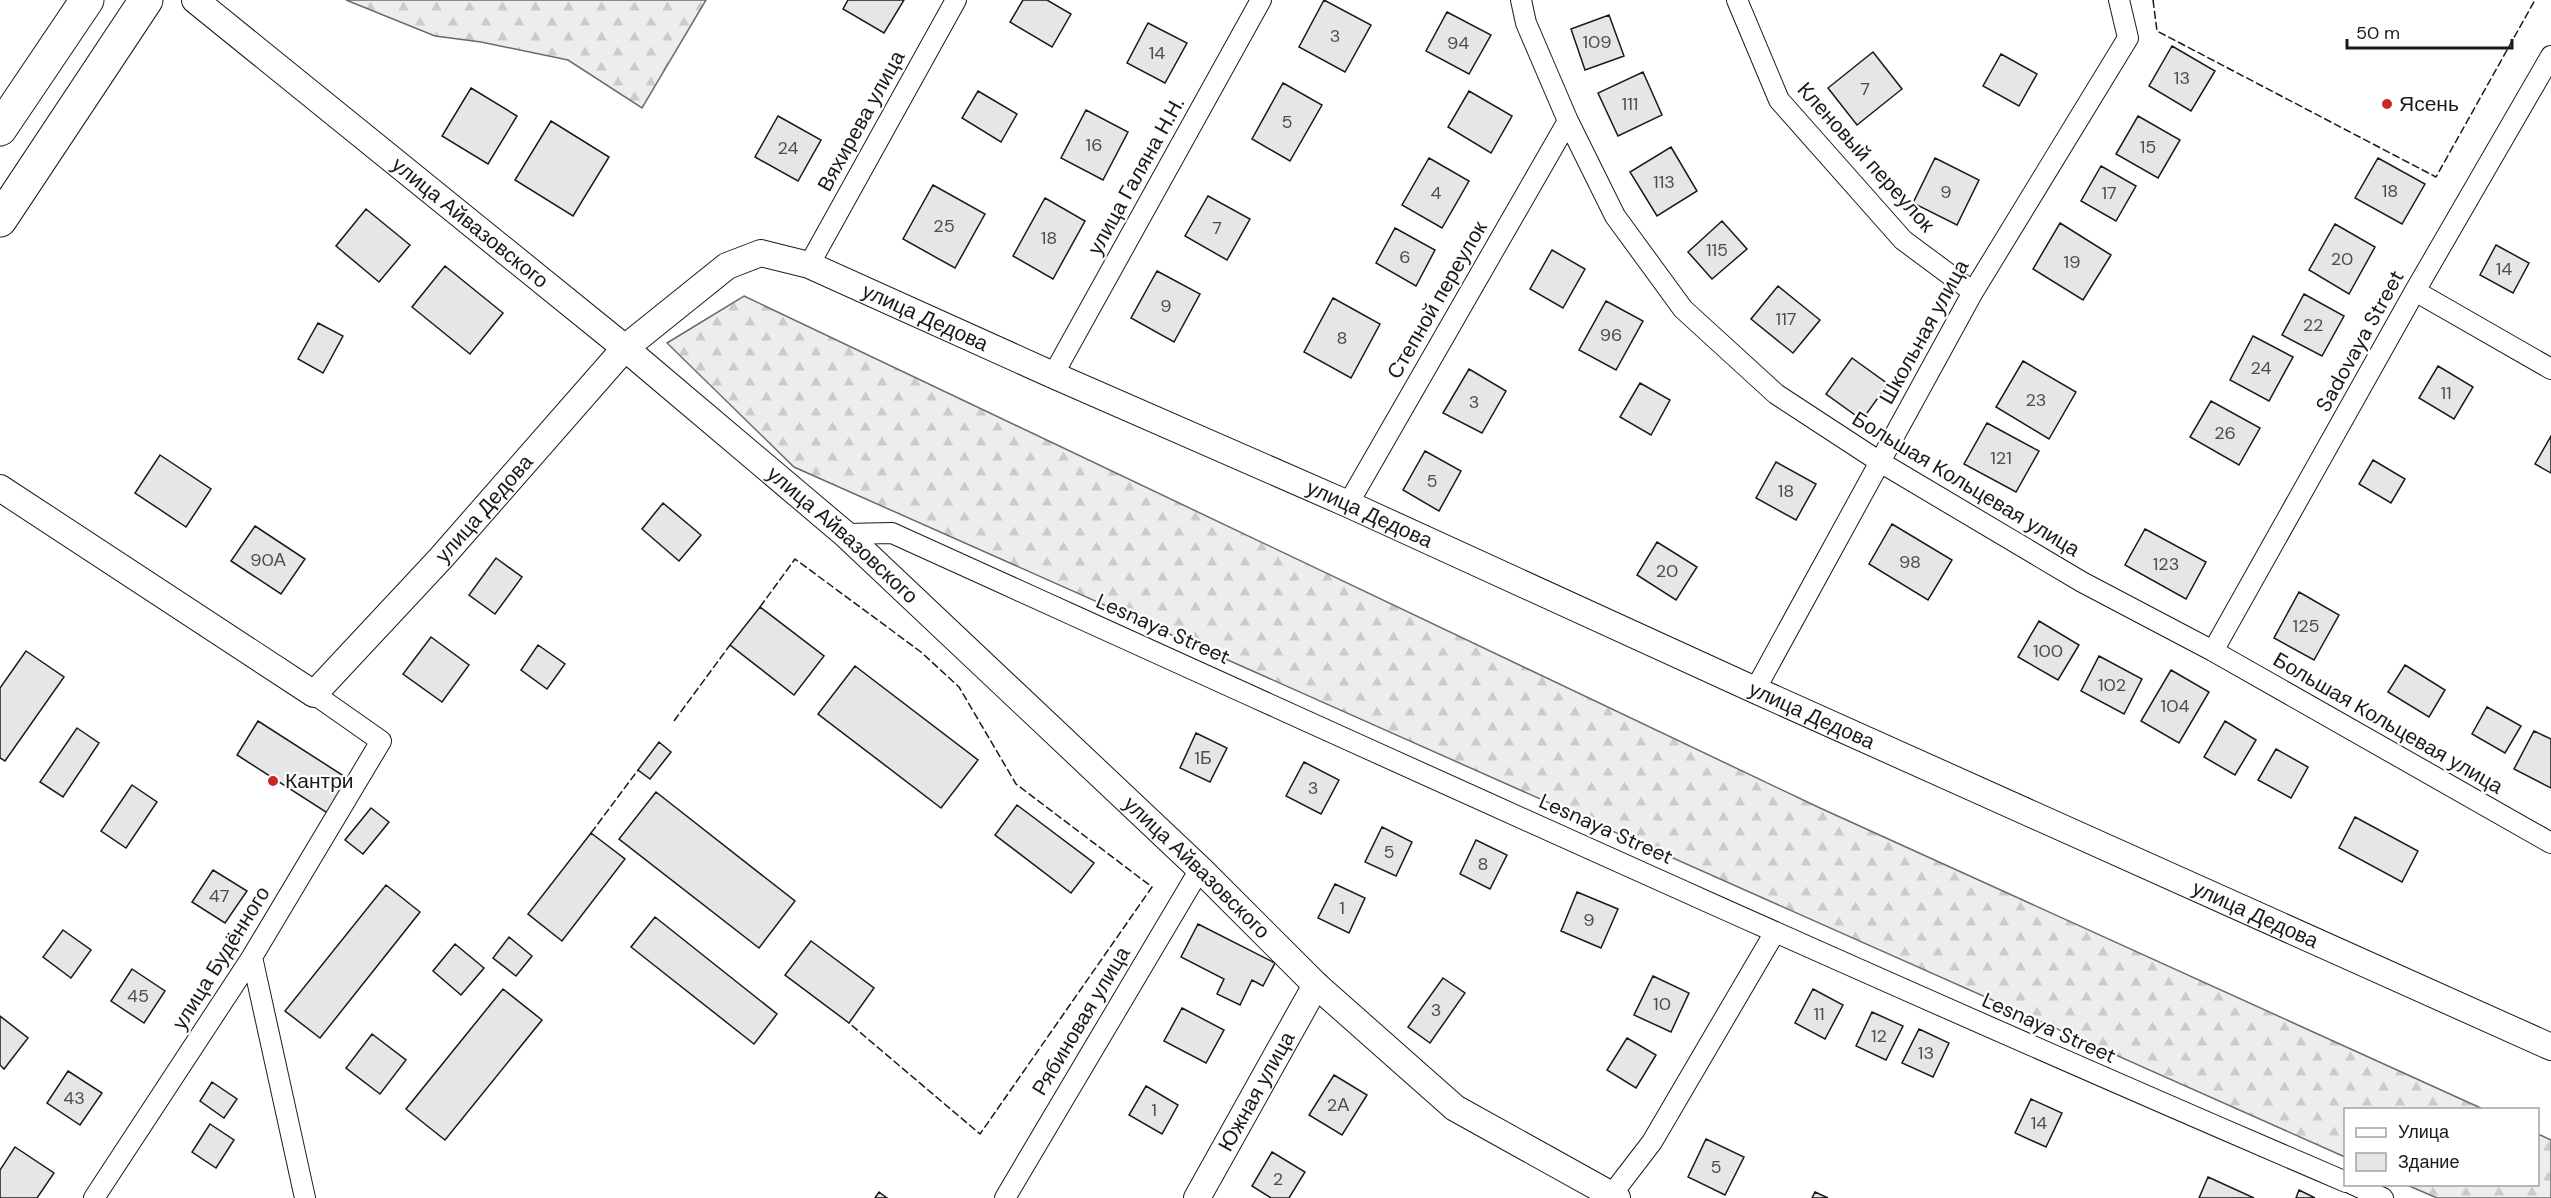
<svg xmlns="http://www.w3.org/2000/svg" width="2551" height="1198" font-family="'DM Sans',sans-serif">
<defs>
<pattern id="forest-firs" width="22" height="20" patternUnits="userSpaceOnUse" patternTransform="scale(1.5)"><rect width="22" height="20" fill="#ededed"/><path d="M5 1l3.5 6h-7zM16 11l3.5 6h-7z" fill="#cbcbcb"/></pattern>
</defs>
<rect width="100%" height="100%" fill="#fff"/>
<path fill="url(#forest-firs)" stroke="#6a6a6a" stroke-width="1.5" d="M346 0H706L642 108 568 60 481 42 435 36Z
M744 296 1820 808 2483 1109 2346 1110 2345 1157 794 467 667 343Z
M2538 1134 2551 1140V1198H2437L2407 1185 2538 1184Z"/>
<path fill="#e6e6e6" stroke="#1a1a1a" stroke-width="1.5" d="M848 0H904L884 33 843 9Z
M1023 0H1047L1071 14 1052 47 1010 22Z
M1324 0 1371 25 1345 72 1299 47Z
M1447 12 1491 35 1469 74 1426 51Z
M1609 15 1624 56 1585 70 1571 29Z
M1148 23 1187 43 1165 83 1127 63Z
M2172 46 2215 71 2191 111 2149 86Z
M1873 52 1902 89 1857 125 1828 88Z
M2001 54 2037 74 2019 106 1983 86Z
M1643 72 1662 115 1618 136 1598 93Z
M1283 83 1322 105 1290 161 1252 139Z
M471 88 517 116 488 164 442 136Z
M978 91 1017 114 1001 142 962 118Z
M1469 91 1512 116 1491 153 1448 127Z
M1086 110 1128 132 1103 180 1061 158Z
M778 116 821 140 798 181 755 157Z
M2138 116 2180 140 2158 178 2116 154Z
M551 121 609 157 573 216 515 180Z
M1671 147 1697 191 1657 216 1630 172Z
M1429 158 1469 181 1442 228 1402 205Z
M1935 158 1979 180 1957 225 1913 203Z
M2378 158 2425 184 2402 224 2355 198Z
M2101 166 2136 186 2116 221 2081 201Z
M933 185 985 214 955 268 903 239Z
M1208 196 1250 219 1227 260 1185 236Z
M1045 198 1085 221 1053 279 1013 256Z
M366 209 410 245 379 282 336 246Z
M1722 221 1747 249 1712 279 1688 252Z
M2060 223 2111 255 2083 300 2033 269Z
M2335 224 2375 247 2349 294 2309 270Z
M1395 228 1435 250 1416 286 1376 263Z
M2496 245 2529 263 2513 293 2480 275Z
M1552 250 1585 269 1563 308 1530 289Z
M445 266 503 313 470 354 412 307Z
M1157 271 1200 294 1174 342 1131 318Z
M1778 286 1820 320 1793 353 1751 319Z
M2304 294 2344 316 2322 356 2282 335Z
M1333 298 1380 324 1351 378 1304 352Z
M1606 301 1643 321 1616 370 1579 350Z
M318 323 343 336 323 373 298 359Z
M2253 336 2293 357 2269 401 2230 380Z
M1852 358 1888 384 1862 420 1826 394Z
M2023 361 2076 392 2049 439 1996 407Z
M2438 366 2473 387 2454 419 2419 398Z
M1469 369 1506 391 1482 433 1443 413Z
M1640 383 1670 400 1651 435 1620 417Z
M2211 401 2260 428 2239 465 2190 437Z
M1987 423 2039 451 2016 492 1964 464Z
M2551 436V473L2535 464Z
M1425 451 1461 471 1439 511 1403 490Z
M160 455 211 489 186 527 135 493Z
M2373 460 2405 479 2391 503 2359 484Z
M1776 462 1816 484 1796 520 1756 498Z
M663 503 701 535 679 561 642 529Z
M1892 524 1952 560 1928 600 1869 564Z
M255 526 305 559 281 594 231 561Z
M2145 529 2206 562 2186 599 2125 565Z
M1657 542 1697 567 1676 600 1637 575Z
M496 558 522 577 495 614 469 595Z
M2299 592 2339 615 2314 660 2274 638Z
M760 607 824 656 794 695 730 645Z
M2039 621 2079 645 2058 680 2018 657Z
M431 637 469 665 442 702 403 674Z
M538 645 565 664 547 689 521 670Z
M26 651 64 677 5 761 0 758V688Z
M2099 656 2142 679 2124 714 2081 691Z
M2405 665 2445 690 2429 717 2388 692Z
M855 666 978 760 941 808 818 714Z
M2171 670 2209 692 2179 743 2141 721Z
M2487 707 2521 726 2505 753 2472 734Z
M258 721 350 780 329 814 237 755Z
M2225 721 2256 740 2235 775 2204 757Z
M77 728 99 743 63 797 40 782Z
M2534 731 2551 739V788L2514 769Z
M1196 733 1227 748 1210 782 1180 768Z
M659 742 671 752 650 779 638 770Z
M2276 749 2308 767 2291 798 2258 780Z
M1304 762 1339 780 1321 814 1286 796Z
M132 785 157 802 126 848 101 831Z
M656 792 795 901 759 948 619 839Z
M1017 805 1094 863 1071 893 995 835Z
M371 808 389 822 363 854 345 840Z
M2355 817 2418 851 2402 882 2339 848Z
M1382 827 1412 842 1396 876 1365 862Z
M591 833 625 859 562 941 528 914Z
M1476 840 1507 855 1490 889 1460 874Z
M213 870 247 891 225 923 192 902Z
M1335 884 1365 898 1349 933 1318 918Z
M386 885 420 912 320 1038 285 1011Z
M1577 892 1618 909 1601 948 1561 931Z
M655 917 777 1014 754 1044 631 947Z
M1198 924 1275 963 1263 986 1252 980 1240 1005 1217 994 1224 979 1181 957Z
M63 930 91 950 71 978 43 957Z
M509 937 532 956 516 976 493 958Z
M811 941 874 988 849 1023 785 975Z
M455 944 484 968 461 995 433 971Z
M132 969 165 991 144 1023 111 1001Z
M1653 976 1689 993 1671 1032 1634 1015Z
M1443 978 1465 993 1430 1043 1408 1027Z
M503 989 542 1020 445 1140 406 1109Z
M1813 989 1843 1005 1825 1039 1795 1023Z
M1182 1008 1224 1030 1206 1063 1164 1041Z
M1872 1012 1903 1026 1886 1060 1856 1046Z
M0 1016 28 1038 4 1069 0 1065Z
M1919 1029 1949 1043 1933 1077 1902 1063Z
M372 1034 406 1060 380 1094 346 1068Z
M1627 1038 1656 1055 1636 1088 1607 1070Z
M68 1071 102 1093 80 1125 47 1103Z
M1334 1075 1367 1095 1342 1135 1309 1115Z
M212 1082 237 1099 224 1118 200 1101Z
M1146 1086 1178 1105 1162 1134 1129 1115Z
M2031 1099 2062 1113 2046 1147 2015 1133Z
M210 1124 234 1140 216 1168 192 1152Z
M1706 1139 1744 1157 1725 1195 1688 1177Z
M15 1147 54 1173 37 1198H0V1170Z
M1272 1152 1305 1172 1289 1198H1271L1252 1186Z
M2208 1177 2254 1198H2199Z
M2299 1190 2315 1198H2296Z
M879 1192 887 1198H875Z
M1815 1192 1828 1198H1812Z"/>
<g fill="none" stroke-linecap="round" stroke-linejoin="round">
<g stroke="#1a1a1a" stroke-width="22">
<path id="minor" d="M1521 0 1526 23 1568 121 1615 216 1683 309 1776 394 1880 462 2082 582 2213 651 2551 843
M1737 0 1779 100 1903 240 1973 292
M809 265 956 0
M2415 291 2551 369
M1053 375 1261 0
M1348 504 1568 121
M845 534 892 533C1375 752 1858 973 2346 1182
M2213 651 2415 291 2551 56
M1755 690 1973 292 2128 38 2119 0
M252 957 305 1198
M2352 1184 2383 1198
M94 1198 252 957 381 741 314 694
M1005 1198 1200 869
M1609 1198 1652 1142 1775 932"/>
</g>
<g stroke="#1a1a1a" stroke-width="28">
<g id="tertiary">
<path id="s1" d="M195 0 625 348 845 534 1200 869 1316 985 1455 1108 1617 1198"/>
<path id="s2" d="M0 488 314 694 441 558 625 348 727 266 761 253 809 265 1053 375 1348 504 1755 690 2551 1047"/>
<path id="s3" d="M1197 1198 1316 985"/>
</g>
</g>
<g stroke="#1a1a1a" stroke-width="35">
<path id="trunk" d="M0 129 87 0
M0 220 146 0"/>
</g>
<use href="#minor" stroke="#fff" stroke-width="20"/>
<use href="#tertiary" stroke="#fff" stroke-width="26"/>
<use href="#trunk" stroke="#fff" stroke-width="33"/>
<path stroke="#1a1a1a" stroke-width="1.5" stroke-dasharray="8 3" stroke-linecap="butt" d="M2153 0 2157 31 2436 177 2535 0
M760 607 795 559 921 652 959 687 1016 784 1152 887 980 1134 849 1023
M674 721 730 645
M591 833 638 770"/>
</g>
<g fill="#c62828" stroke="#fff" stroke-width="2">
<circle cx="2387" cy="104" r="6"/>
<circle cx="273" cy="781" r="6"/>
</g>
<g text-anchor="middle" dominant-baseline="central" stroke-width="4.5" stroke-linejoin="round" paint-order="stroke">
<g font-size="18" fill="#4d4d4d">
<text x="1335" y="36">3</text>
<text x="1597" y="42">109</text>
<text x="1458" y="43">94</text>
<text x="1157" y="53">14</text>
<text x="2182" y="78">13</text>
<text x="1865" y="89">7</text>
<text x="1630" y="104">111</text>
<text x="1287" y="122">5</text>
<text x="1094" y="145">16</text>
<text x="2148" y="147">15</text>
<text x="788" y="148">24</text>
<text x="1664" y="182">113</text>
<text x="2390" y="191">18</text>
<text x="1946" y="192">9</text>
<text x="1436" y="193">4</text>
<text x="2109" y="193">17</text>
<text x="944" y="226">25</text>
<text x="1217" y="228">7</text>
<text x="1049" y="238">18</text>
<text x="1717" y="250">115</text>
<text x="1405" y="257">6</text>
<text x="2342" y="259">20</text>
<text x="2072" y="262">19</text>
<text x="2504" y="269">14</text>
<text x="1166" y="306">9</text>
<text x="1786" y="319">117</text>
<text x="2313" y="325">22</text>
<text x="1611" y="335">96</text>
<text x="1342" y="338">8</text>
<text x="2261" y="368">24</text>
<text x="2446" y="393">11</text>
<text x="2036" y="400">23</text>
<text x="1474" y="402">3</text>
<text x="2225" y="433">26</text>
<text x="2001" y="458">121</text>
<text x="1432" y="481">5</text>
<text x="1786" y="491">18</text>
<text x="268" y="560">90А</text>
<text x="1910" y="562">98</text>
<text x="2166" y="564">123</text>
<text x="1667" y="571">20</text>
<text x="2306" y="626">125</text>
<text x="2048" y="651">100</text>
<text x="2112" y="685">102</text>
<text x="2175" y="706">104</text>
<text x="1203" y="758">1Б</text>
<text x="1313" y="788">3</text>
<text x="1389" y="852">5</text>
<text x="1483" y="864">8</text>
<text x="219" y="896">47</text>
<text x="1342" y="908">1</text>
<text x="1589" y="920">9</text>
<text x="138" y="996">45</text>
<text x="1662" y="1004">10</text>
<text x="1436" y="1010">3</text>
<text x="1819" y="1014">11</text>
<text x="1879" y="1036">12</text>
<text x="1926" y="1053">13</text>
<text x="74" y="1098">43</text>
<text x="1338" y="1105">2А</text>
<text x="1154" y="1110">1</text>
<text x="2039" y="1123">14</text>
<text x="1716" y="1167">5</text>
<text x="1278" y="1179">2</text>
</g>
<g font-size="21" fill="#1a1a1a" stroke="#fff" text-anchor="start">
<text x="2399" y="104">Ясень</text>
<text x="285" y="781">Кантри</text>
</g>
<g font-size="21" fill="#1a1a1a" stroke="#fff">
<text transform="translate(861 121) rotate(-61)">Вяхирева улица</text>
<text transform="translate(1866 157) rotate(48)">Кленовый переулок</text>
<text transform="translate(1136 176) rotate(-61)">улица Галяна Н.Н.</text>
<text stroke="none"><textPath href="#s1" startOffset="354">улица Айвазовского</textPath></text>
<text transform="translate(1437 300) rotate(-60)">Степной переулок</text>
<text stroke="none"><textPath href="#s2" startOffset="1185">улица Дедова</textPath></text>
<text transform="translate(1924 332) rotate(-61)">Школьная улица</text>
<text transform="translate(2360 341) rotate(-61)">Sadovaya Street</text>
<text transform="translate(1966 484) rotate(31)">Большая Кольцевая улица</text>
<text stroke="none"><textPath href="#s2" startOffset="627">улица Дедова</textPath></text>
<text stroke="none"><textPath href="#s2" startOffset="1671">улица Дедова</textPath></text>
<text stroke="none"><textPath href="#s1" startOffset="840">улица Айвазовского</textPath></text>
<text transform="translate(1163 629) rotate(24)">Lesnaya Street</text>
<text stroke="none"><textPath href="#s2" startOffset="2157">улица Дедова</textPath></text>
<text transform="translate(2388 723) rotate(30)">Большая Кольцевая улица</text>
<text transform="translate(1606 829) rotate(24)">Lesnaya Street</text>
<text stroke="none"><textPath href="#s1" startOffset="1326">улица Айвазовского</textPath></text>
<text stroke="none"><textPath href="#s2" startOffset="2643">улица Дедова</textPath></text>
<text transform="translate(221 958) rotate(-58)">улица Будённого</text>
<text transform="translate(1081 1021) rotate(-59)">Рябиновая улица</text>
<text transform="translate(2049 1028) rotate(24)">Lesnaya Street</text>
<text stroke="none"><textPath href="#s3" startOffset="122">Южная улица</textPath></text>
</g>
</g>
<rect x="2344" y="1108" width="195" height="78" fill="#ffffff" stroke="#a3a3a3" stroke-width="1.5"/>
<rect x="2356" y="1128" width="30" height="9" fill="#ffffff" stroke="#a3a3a3" stroke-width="1.5"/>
<text x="2398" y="1138" font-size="18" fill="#1a1a1a">Улица</text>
<rect x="2356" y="1153" width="30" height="18" fill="#e6e6e6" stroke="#a3a3a3" stroke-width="1.5"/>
<text x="2398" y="1168" font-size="18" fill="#1a1a1a">Здание</text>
<path d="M2347 39v9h165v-9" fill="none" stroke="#1a1a1a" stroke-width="3"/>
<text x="2356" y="39" font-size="18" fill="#1a1a1a" stroke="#ffffff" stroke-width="4.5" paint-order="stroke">50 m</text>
</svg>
